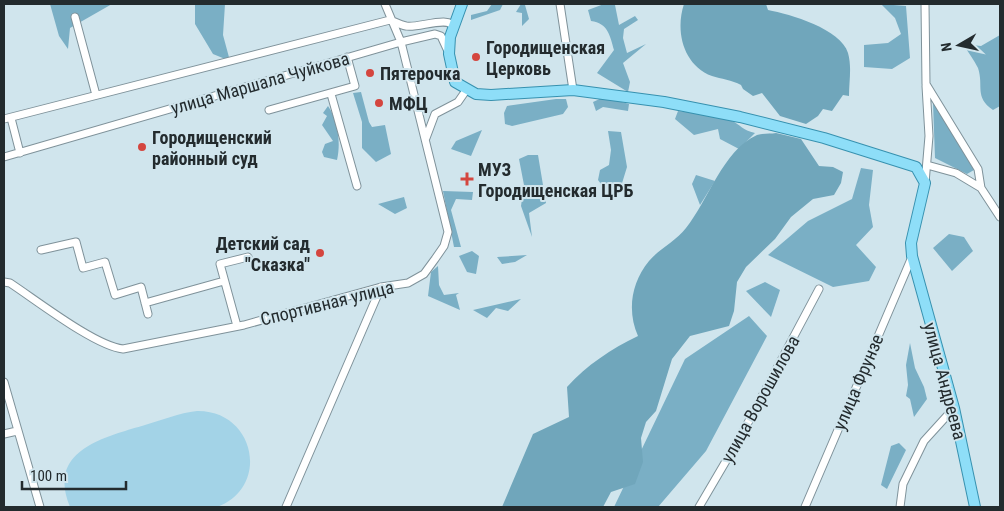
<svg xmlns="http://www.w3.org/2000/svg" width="1004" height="511" font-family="'Roboto Condensed',sans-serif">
<rect width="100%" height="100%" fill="#d0e5ed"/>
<path fill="#a3d3e7" d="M197 411C255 410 271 487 217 507H70C46 450 105 437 145 425 162 420 179 413 197 411Z"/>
<path fill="#7aafc5" d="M50 4H112L70 28 68 49 59 36Z
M195 4H225L223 35 230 61 213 54 195 24Z
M492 4H503L500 10 471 20V15L487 11Z
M521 4 525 5 529 19 522 26V13L516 12Z
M604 4 615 5 619 25 635 16 638 20 624 29 623 38 627 53 646 44 623 63 630 82 628 92 597 73 614 50C610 36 608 23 591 21L588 10Z
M881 4 906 6 910 58 892 69 864 67V45L888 43 901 34 895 18Z
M1000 35V106L993 110C974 97 984 86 978 68 974 60 968 52 963 44L981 46Z
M361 92 369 122 372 127 385 125 391 154 376 162 362 148V122L353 93Z
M604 97 629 104 628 111 603 107 596 111 593 102Z
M556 99H566L568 107 563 114 512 126 505 124 504 113 507 106Z
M935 102 974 170 967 174 935 158 933 103Z
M328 106C338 120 341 143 337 160L324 157 322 152 325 144 333 141 322 125 327 116 323 113Z
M678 111C696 113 715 113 732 121 741 125 742 130 755 133L739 149 720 139 718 129 694 135 675 119Z
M482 130 471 156 451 149 456 141Z
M608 131 621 132 627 167 619 193 610 196 598 180 600 170 609 165 611 150Z
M528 155H538L546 203 529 213 532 237 521 206 524 185 519 159Z
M861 168 873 170 869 205 873 227 856 245 876 267 869 281 833 287 768 255 808 221 852 199Z
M696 175 715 181 700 205 692 184Z
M443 191 473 192 472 200 456 199 451 210 461 247H454Z
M404 197 407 208 395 214 378 204Z
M949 234 964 237 973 251 952 271 933 248Z
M472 251 479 256 476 274 467 272 459 256Z
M527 255 515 262 502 264 497 257Z
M438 266 439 285 444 295 459 293 456 295 460 310 428 296 431 272Z
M765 282 780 290 771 317 746 291Z
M521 299 508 311 496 308 487 318 473 310Z
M749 316 767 336 706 451 658 507H614L685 359Z
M910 343 915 368 924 387 927 399 914 417 910 399 906 396 908 385 906 365Z
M899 443 906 450 887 489 881 485 891 446Z"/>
<path fill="#70a6bb" d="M684 4H766L768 10C790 14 841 29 848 53 852 67 849 81 849 96L843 95 832 111 823 109 818 116 806 124 780 116 762 93 753 96 743 89 741 85C732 80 721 79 712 76 683 65 675 31 684 4Z
M776 133 801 139 819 166 833 167 843 172 841 183 834 195 813 199 791 217 775 239 746 267 737 282 734 311 729 326 690 336 672 359 656 411 646 422 641 438 643 462 635 484 611 492 603 507H502L533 434 569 417 567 387C587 365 611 349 638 336 627 311 631 283 649 261 659 249 676 241 686 228 708 201 723 150 757 135 763 133 770 134 776 133Z"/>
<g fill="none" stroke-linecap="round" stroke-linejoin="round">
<g stroke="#7f929a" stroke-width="9">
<path id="minor" d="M560 4 573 90
M925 4 926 84 978 169 981 188 1000 217
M75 17 96 95
M390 20C395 22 401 25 406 26 417 29 451 14 454 28
M331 94 357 186
M269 110 355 86 347 57
M11 118 20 153
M4 119 390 20
M426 138 435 114 458 102 467 89
M4 157 401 42 435 34 441 36 447 49
M927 165 956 173 981 188
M925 183 929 136 926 86
M41 250 76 242 83 268 105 262 115 295 141 287 148 314
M4 282 10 283C36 300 95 346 123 349L244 325 381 287 408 283 424 274 435 259 444 246 448 232 401 42 385 4
M145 303 224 281
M237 326 220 264 248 257
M4 382 40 507
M4 434 17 431
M286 507 381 287
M699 507 743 432 819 289
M805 507 912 257
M900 507 903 484 924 441 954 408"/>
</g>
<g stroke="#3791af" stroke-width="12">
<path id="primary" d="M462 4 450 37 449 54 455 82 476 94 491 95 573 90 664 102 740 117 824 138 916 167 925 183 911 243 912 256 954 408 975 507"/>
</g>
<use href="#minor" stroke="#fff" stroke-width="7"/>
<use href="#primary" stroke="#8edef8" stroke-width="10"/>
</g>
<g fill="#d4463f" stroke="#d0e5ed" stroke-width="2">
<circle cx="476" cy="57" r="5"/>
<circle cx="370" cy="73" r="5"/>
<circle cx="379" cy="103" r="5"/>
<circle cx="142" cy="147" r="5"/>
<path d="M464.5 171.5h5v5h5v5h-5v5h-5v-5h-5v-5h5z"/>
<circle cx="320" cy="253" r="5"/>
</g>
<g text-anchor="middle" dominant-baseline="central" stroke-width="4" stroke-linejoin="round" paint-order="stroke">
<g font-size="18" font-weight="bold" fill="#232b2e" stroke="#d0e5ed" text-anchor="start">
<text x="486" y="47">Городищенская<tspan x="486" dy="21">Церковь</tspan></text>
<text x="380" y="73">Пятерочка</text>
<text x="389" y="103">МФЦ</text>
<text x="152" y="137">Городищенский<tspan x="152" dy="21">районный суд</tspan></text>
<text x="478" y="169">МУЗ<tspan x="478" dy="21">Городищенская ЦРБ</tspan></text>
<text x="310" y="243" text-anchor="end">Детский сад<tspan x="310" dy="21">"Сказка"</tspan></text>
</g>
<g font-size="18" fill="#232b2e" stroke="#d0e5ed">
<text transform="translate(260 83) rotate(-16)">улица Маршала Чуйкова</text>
<text transform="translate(327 303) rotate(-14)">Спортивная улица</text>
<text transform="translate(945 381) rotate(75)">улица Андреева</text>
<text transform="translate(858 382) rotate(-67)">улица Фрунзе</text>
<text transform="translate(760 399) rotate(-61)">улица Ворошилова</text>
</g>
</g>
<rect width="1004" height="511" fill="none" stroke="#232b2e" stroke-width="10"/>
<g transform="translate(959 45) rotate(261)" stroke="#d0e5ed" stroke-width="4" paint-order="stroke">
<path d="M0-4L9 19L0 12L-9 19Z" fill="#232b2e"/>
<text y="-8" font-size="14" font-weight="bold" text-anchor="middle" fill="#232b2e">N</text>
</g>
<path d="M22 481v8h104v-8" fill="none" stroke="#232b2e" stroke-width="2.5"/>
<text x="30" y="481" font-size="15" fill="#232b2e" stroke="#d0e5ed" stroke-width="4" paint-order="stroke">100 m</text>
</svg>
